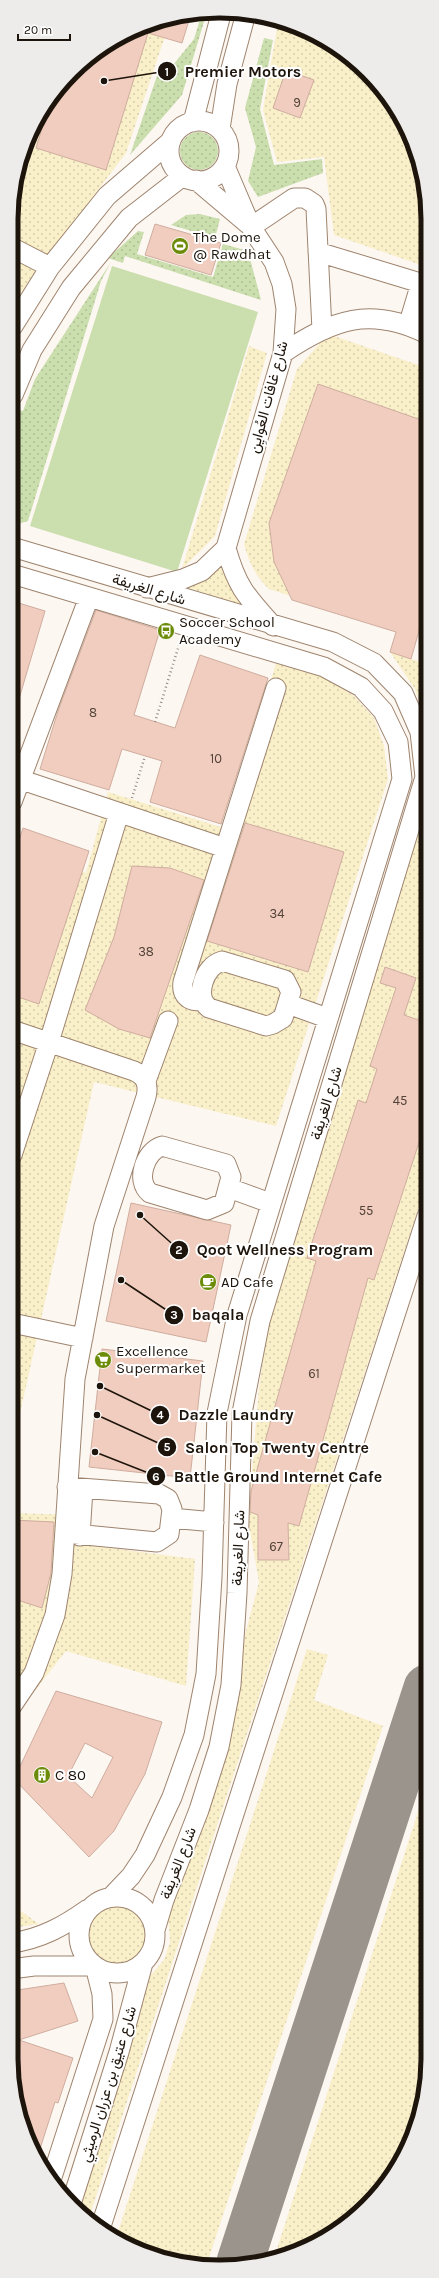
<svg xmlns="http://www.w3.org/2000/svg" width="439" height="2278" font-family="Karla,Vazirmatn,sans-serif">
<defs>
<pattern id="green-dots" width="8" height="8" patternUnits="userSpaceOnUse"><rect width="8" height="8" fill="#cbdead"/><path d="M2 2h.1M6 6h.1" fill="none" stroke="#aebe94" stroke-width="1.8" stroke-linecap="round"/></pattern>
<pattern id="sand-dots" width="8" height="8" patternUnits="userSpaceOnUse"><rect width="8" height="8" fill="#f9efc9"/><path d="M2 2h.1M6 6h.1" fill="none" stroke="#d5ccab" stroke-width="1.8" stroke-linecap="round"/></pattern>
</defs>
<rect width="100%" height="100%" fill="#fdf7f2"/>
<path fill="url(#green-dots)" d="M206 15 182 95 130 155 160 67 169 70 194 39 201 16Z
M264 38 273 40 260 109 274 165 322 159 323 173 258 197 248 181 256 147 245 108Z
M180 151a19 19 0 1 1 38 0a19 19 0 1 1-38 0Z
M200 214 220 219 215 238 171 225 186 215Z
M138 231 144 232 137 254 213 277 223 244 248 251 261 300 125 256 123 263 108 258Z
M111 262 101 281 28 521 18 524 12 522 13 420 16 409 23 411 35 379Z"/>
<path fill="url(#sand-dots)" d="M171 18 126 153 28 282 13 306V193L41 113 92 54Z
M278 22 312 33 367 72 412 140 428 206 427 267 334 235 324 157 277 162 263 110Z
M328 334 427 368V496L386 627 269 589C255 576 249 562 244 544L297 369Z
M249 346 267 353 215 536 182 569Z
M220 556 226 579 247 606 182 586Z
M390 652 427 664V724L415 689Z
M276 663 319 674 354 696 374 718 384 746 388 779 276 1126 94 1082 12 1449V847L86 873 108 792 227 829Z
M427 791V1182L89 2218 77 2210 135 2030 144 1983 164 1960 170 1942 169 1926 165 1913 239 1690 245 1635 259 1582 248 1520 259 1388 267 1332Z
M12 1513 73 1515 70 1543 195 1559 186 1686 66 1651 11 1721Z
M307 1649 328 1655 314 1700 383 1726 206 2267 127 2246 116 2238Z
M426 1787V2085L406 2151 357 2215 287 2256 274 2258Z
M85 1934a31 31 0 1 1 62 0a31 31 0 1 1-62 0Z
M11 1904 39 1924 11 1928Z"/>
<path fill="#cbdead" d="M112 266 258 312 177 572 30 526Z"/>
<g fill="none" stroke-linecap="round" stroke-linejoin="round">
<path stroke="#9a948c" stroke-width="47" d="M240 2262 427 1688"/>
</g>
<path fill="#f0cdbe" stroke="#cfad9f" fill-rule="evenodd" d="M190 17 182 43 148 33 106 170 36 148 50 103 92 54 165 18Z
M286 70 314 80 300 118 273 108Z
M155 224 221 243 211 275 145 255Z
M318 384 427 422V603L411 659 390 652 396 632 292 600 274 562 269 523Z
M12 601 45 611 16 709 12 708Z
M96 610 160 630 134 715 175 728 200 655 268 678 221 824 150 802 162 761 122 749 109 790 40 769 59 708Z
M245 823 344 852 308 972 207 941Z
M23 828 89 851 39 1004 12 995V861Z
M132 866 170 868 204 880 150 1038 119 1029 85 1010 114 937Z
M385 967 416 978 404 1015 427 1023V1118L374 1280 368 1278 299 1526 288 1523 289 1560H258V1515L250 1512 251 1491 316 1261 307 1258 358 1100 366 1103 377 1069 370 1066 396 988 380 983Z
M131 1203 231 1225 206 1342 106 1321Z
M102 1349 203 1361 190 1478 89 1467Z
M12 1520 54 1522 51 1573 42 1608 11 1598Z
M56 1691 162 1722 145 1774 114 1831 89 1857 14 1779ZM85 1743 113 1757 92 1798 68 1776Z
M64 1983 78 2021 19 2040 73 2058 58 2103 55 2102 38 2155 27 2138 11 2058V1991Z"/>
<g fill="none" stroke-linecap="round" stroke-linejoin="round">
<g stroke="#9e846e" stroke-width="21">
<path id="minor" d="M169 151a30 30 0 1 1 60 0a30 30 0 1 1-60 0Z
M193 122 221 14
M220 129 227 84 246 13
M196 180 248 224
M251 227 294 198H305L314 204 316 209 322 330
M13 248 50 267
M318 252 427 285
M13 326 50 267 107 196 171 141
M408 326 421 283
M283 353C334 319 370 306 427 334
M13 395 32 350 71 288 129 218 183 176
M12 547 333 642 374 663 403 693 420 732 425 777 260 1321 242 1413 237 1593 231 1685 219 1747 199 1810 164 1900 155 1930
M226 548C237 587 246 596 273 626
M12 574 324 667 361 687 383 711 398 742 402 779 237 1315 217 1413 212 1577 206 1674 194 1735 172 1797 145 1855 131 1876 111 1897
M147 588 183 579 202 571 226 548 283 353 286 309 282 284 274 262 251 227 225 166
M19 779 225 848
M12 802 89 597
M222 961 285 980 291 992 283 1018 273 1024 266 1026 209 1008C194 997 204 966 222 961Z
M202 1000C189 1003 181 995 183 982L276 688
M288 1004 327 1018
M146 1081 168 1021
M162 1146 226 1164 231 1177 224 1203 207 1210 150 1193C135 1181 145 1151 162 1146Z
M12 1155 49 1042 119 813
M229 1188 270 1203
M12 1323 83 1338
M171 1518 214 1522
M65 1533 157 1542 169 1534 172 1509 168 1499 159 1494 67 1487
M80 1536 83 1489
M11 1707 34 1673 55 1615 62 1574 75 1379 104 1226 146 1097C149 1085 146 1076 134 1071L12 1030
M79 1935a38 38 0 1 1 76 0a38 38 0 1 1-76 0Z
M11 1943C41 1939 64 1926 88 1909
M11 1969 34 1966H94
M52 2177 103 2019 102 1994 95 1966
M71 2204 119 2052 143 1963
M101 2226 427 1216"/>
</g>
<path stroke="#928b84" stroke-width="2.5" stroke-dasharray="1 3" stroke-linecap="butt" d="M155 722 180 642
M132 798 145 756"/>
<use href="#minor" stroke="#fff" stroke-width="19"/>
</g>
<defs>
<g id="stadium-disc" transform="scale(0.9)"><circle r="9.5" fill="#6b8b09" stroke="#fff"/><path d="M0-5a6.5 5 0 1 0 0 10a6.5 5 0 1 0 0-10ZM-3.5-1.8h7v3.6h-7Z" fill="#fff"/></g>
<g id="bus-disc" transform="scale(0.9)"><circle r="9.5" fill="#6b8b09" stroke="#fff"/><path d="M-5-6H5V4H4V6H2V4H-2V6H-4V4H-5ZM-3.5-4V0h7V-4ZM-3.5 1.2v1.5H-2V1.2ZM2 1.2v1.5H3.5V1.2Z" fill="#fff"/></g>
<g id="cafe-disc" transform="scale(0.9)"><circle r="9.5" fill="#6b8b09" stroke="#fff"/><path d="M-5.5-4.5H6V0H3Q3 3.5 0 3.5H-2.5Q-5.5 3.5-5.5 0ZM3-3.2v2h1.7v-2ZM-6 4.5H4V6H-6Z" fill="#fff"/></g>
<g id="supermarket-disc" transform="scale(0.9)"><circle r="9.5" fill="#6b8b09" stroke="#fff"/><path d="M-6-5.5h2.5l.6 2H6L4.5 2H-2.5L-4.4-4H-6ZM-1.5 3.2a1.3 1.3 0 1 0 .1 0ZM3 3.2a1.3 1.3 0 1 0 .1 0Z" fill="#fff"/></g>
<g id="building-disc" transform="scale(0.9)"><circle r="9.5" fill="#6b8b09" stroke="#fff"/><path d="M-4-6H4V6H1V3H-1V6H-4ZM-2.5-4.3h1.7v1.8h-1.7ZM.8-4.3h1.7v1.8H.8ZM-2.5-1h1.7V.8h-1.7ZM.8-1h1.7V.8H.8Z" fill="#fff"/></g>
</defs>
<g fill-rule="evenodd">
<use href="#stadium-disc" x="180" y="246"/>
<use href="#bus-disc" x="166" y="631"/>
<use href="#cafe-disc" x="208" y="1282"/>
<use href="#supermarket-disc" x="103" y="1360"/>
<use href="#building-disc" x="42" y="1775"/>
</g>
<g text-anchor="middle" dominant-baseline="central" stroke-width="4" stroke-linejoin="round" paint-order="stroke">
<g font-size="13" fill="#524238">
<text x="297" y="102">9</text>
<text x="93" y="712">8</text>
<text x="216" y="758">10</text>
<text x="277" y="913">34</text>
<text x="146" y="951">38</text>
<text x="400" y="1100">45</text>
<text x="366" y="1210">55</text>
<text x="314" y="1373">61</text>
<text x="276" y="1546">67</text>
</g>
<g font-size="15" fill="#1d140b" stroke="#fff" text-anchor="start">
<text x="193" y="237">The Dome<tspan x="193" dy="17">@ Rawdhat</tspan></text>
<text x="179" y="622">Soccer School<tspan x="179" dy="17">Academy</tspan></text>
<text x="221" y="1282">AD Cafe</text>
<text x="116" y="1351">Excellence<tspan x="116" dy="17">Supermarket</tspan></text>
<text x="55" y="1775">C 80</text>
</g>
<g font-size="15" fill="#1d140b" stroke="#fff">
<text transform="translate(268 397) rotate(-75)">شارع غافات العُوايِن</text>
<text transform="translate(149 589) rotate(17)">شارع الغريفة</text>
<text transform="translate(326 1103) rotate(-73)">شارع الغريفة</text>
<text transform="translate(238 1548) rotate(-88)">شارع الغريفة</text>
<text transform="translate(178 1863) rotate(-69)">شارع الغريفة</text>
<text transform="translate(108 2084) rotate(-73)">شارع عتيق بن عزران الرميثي</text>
</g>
</g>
<path d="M0 0H439V2278H0ZM219 18H220A201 201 0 0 1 421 219V2059A201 201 0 0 1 220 2260H219A201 201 0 0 1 18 2059V219A201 201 0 0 1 219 18Z" fill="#edeceb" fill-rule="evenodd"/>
<path fill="none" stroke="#1d140b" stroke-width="5" d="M219 18H220A201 201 0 0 1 421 219V2059A201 201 0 0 1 220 2260H219A201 201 0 0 1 18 2059V219A201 201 0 0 1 219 18Z"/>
<path fill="none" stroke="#1d140b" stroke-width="1.5" d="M104 81L167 71M140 1215L179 1250M121 1280L174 1315M100 1386L160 1415M97 1415L167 1447M95 1452L156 1476"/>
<g fill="#1d140b" stroke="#fff" stroke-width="1.5">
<circle cx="104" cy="81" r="4"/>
<circle cx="140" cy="1215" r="4"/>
<circle cx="121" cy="1280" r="4"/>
<circle cx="100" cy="1386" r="4"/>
<circle cx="97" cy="1415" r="4"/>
<circle cx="95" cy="1452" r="4"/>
<circle cx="167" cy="71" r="10"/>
<circle cx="179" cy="1250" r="10"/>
<circle cx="174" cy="1315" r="10"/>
<circle cx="160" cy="1415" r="10"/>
<circle cx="167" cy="1447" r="10"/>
<circle cx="156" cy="1476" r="10"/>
</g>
<g font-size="12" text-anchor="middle" font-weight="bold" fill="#fff">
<text x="167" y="76">1</text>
<text x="179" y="1254">2</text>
<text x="174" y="1319">3</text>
<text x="160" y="1419">4</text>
<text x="167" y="1451">5</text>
<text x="156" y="1481">6</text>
</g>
<g font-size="16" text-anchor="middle" font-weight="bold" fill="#1d140b" stroke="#fff" stroke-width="4" stroke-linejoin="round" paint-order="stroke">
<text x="243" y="77">Premier Motors</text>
<text x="285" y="1255">Qoot Wellness Program</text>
<text x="218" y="1320">baqala</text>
<text x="236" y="1420">Dazzle Laundry</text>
<text x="277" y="1453">Salon Top Twenty Centre</text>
<text x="278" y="1482">Battle Ground Internet Cafe</text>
</g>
<path d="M18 34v6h52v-6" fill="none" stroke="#1d140b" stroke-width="2"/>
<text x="24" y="34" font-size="12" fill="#1d140b" stroke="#ffffff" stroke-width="3" paint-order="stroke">20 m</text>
</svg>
